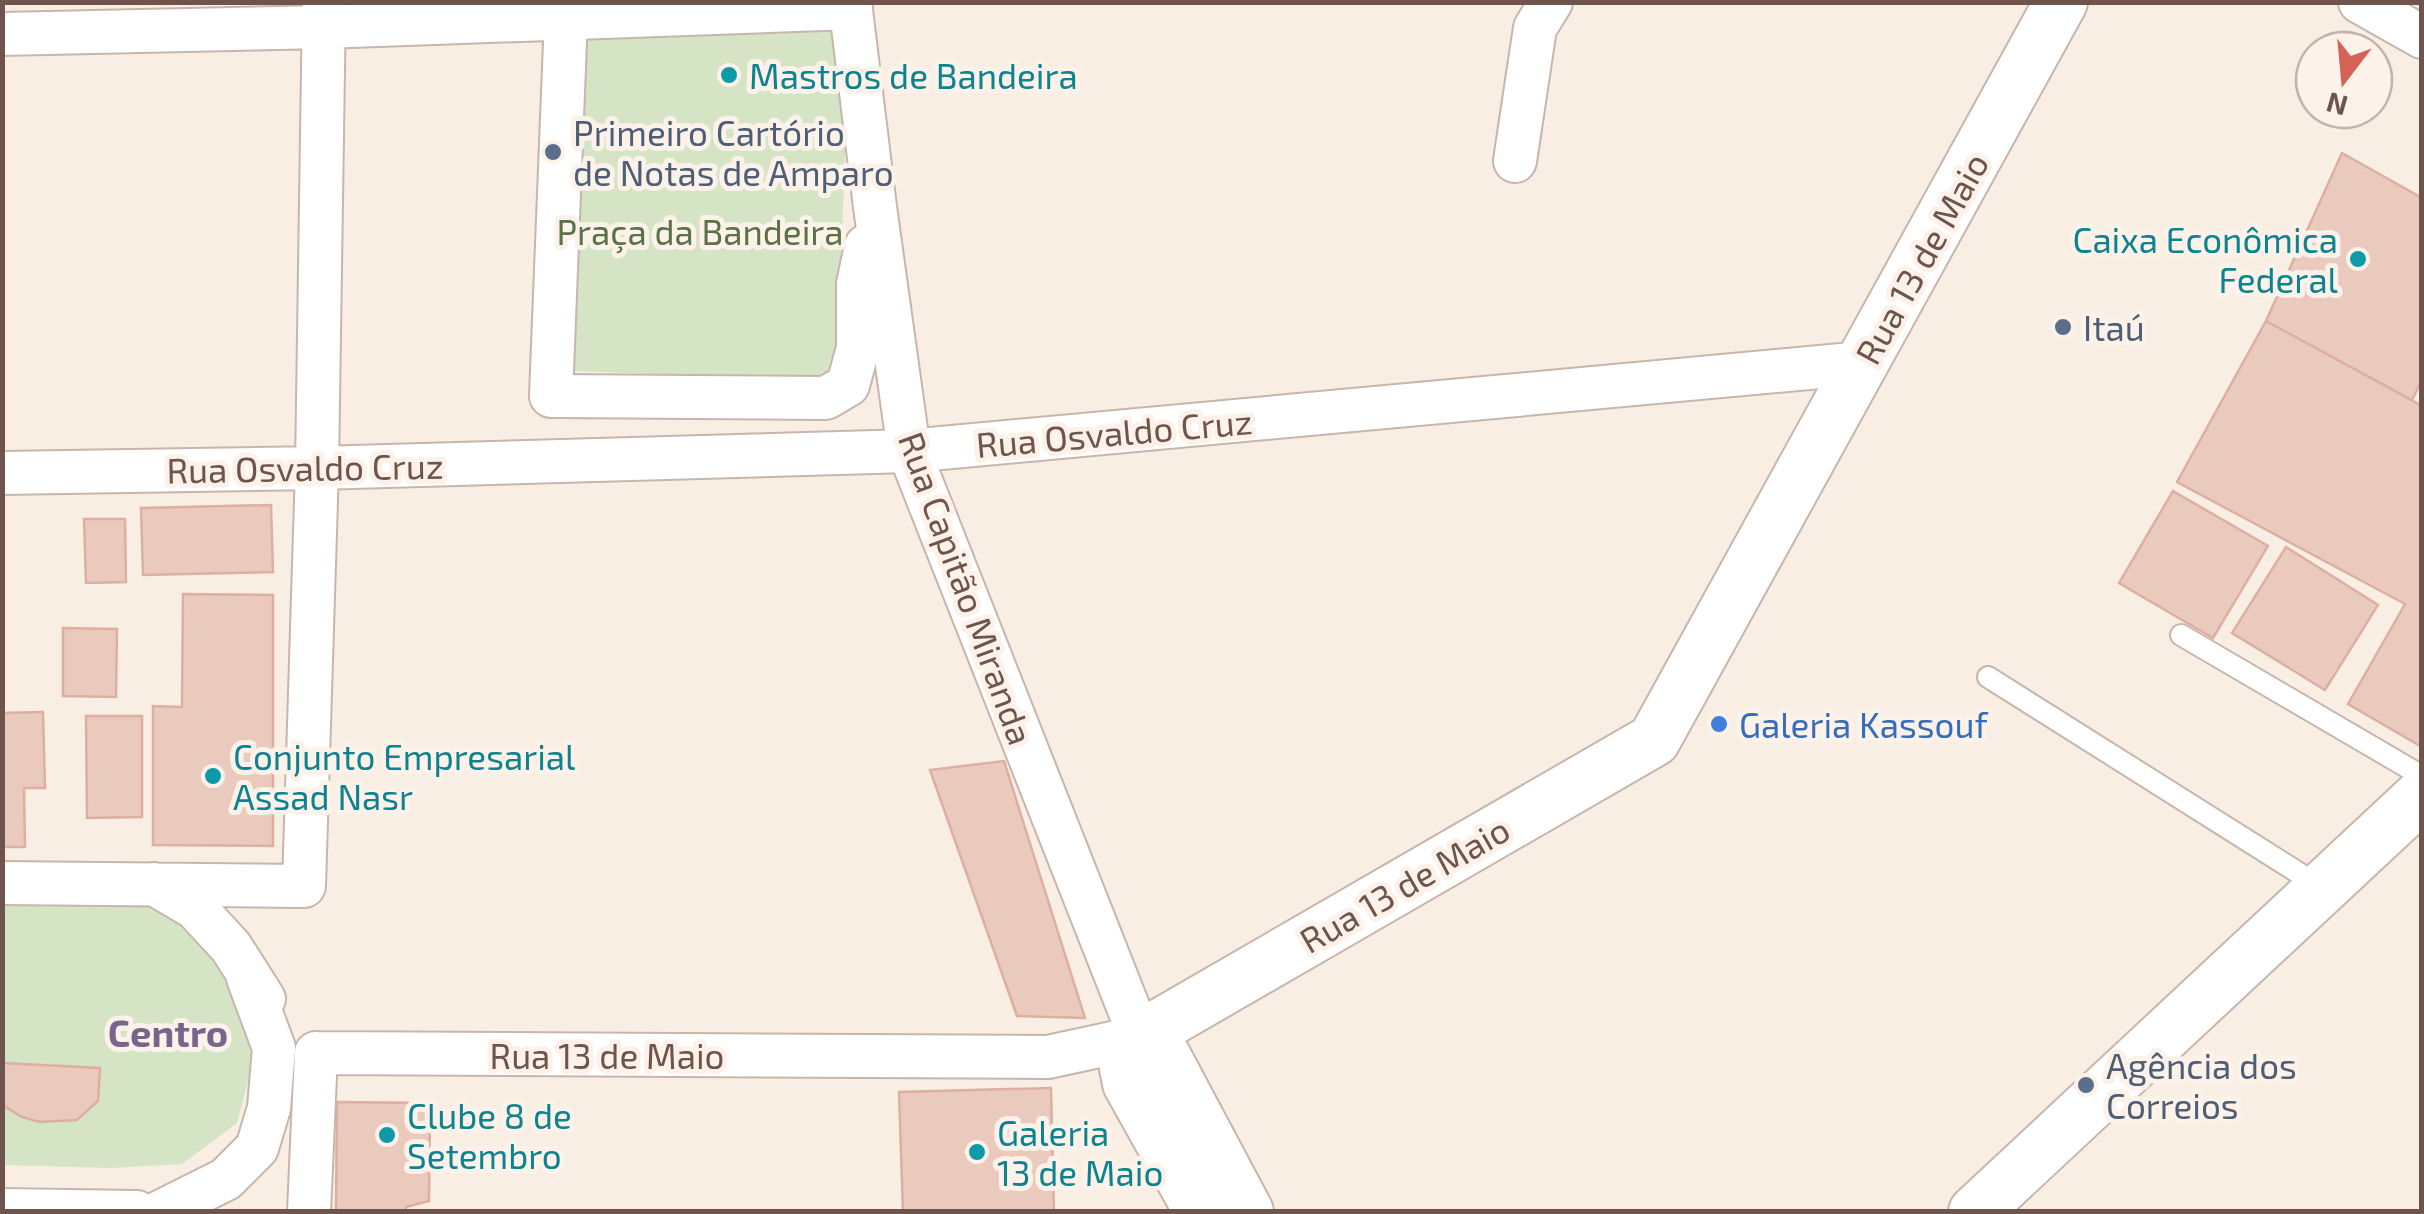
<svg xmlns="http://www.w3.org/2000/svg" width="2424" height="1214" font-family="'Exo 2',sans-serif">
<rect width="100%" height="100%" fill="#f9eee3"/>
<path fill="#d5e4c4" d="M851 8 837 359 819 381 552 370 566 17Z
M157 905 184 924 230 978 257 1047 237 1123 182 1164 111 1168 3 1165V906Z"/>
<path fill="#ebcabe" stroke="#dcafa1" stroke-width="2.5" d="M2342 153 2422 198V380L2412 400 2266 321Z
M2266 321 2422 406V747L2348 704 2405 604 2177 482Z
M2173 491 2268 546 2213 638 2119 583Z
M271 505 273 572 143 575 141 508Z
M84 519H125L126 582 86 583Z
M2286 547 2378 605 2325 690 2232 633Z
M183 594 273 595V846L153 845V706L182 707Z
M63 628 117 629 116 697 63 696Z
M43 712 45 788H24L25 847H2V713Z
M86 716H142V817L87 818Z
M1004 761 1085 1018 1017 1016 930 770Z
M2 1063 100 1068 98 1101 77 1120 40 1122 22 1117 4 1106Z
M1051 1088 1054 1212H903L899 1092Z
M337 1102 430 1103 429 1201 406 1207V1212H336Z"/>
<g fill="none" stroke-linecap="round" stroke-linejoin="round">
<g stroke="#c8b5ab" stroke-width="24">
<path id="service" d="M2181 635 2422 776
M1988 677 2321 887"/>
</g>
<g stroke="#c8b5ab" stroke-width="46">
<path id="minor" d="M2360 2 2422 37
M566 17 551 396 826 398 848 385 858 348V284L866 246
M2 34 324 27 851 8
M1515 161 1535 28 1551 2
M2 473 317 468 909 451 1863 363
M2 883 304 886 317 468 324 2
M154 884 195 908 231 947 264 999
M316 1053 1048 1057 1140 1037 909 451 875 207 850 2
M2 1210 137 1212
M160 1212 226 1179 257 1148 269 1108 274 1048 248 978
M309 1212 316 1053"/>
</g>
<g stroke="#c8b5ab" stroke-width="56">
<path id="tertiary" d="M1140 1037 1654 740 2061 2
M1140 1037 1164 1056 1247 1212
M1140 1037 1126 1068 1129 1083 1201 1212
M1975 1212 2422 795"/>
</g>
<use href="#service" stroke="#fff" stroke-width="20"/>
<use href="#minor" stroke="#fff" stroke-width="42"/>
<use href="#tertiary" stroke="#fff" stroke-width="52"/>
</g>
<g fill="#0f9aa8" stroke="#fcf2e9" stroke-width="4">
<circle cx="729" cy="75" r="10"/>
<circle cx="2358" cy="259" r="10"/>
<circle cx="213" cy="776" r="10"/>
<circle cx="387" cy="1135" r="10"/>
<circle cx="977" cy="1152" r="10"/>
</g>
<g fill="#5c6f8a" stroke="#fcf2e9" stroke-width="4">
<circle cx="553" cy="152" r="10"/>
<circle cx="2063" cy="327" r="10"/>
<circle cx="2086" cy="1085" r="10"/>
</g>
<circle fill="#3f7fe0" stroke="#fcf2e9" stroke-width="4" cx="1719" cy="724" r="10"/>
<g text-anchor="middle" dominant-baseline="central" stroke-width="10" stroke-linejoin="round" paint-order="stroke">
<g font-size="35" fill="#0d838f" stroke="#fcf2e9" text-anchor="start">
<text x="749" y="75">Mastros de Bandeira</text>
<text x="2338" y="239" text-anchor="end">Caixa Econômica<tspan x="2338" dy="40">Federal</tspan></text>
<text x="233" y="756">Conjunto Empresarial<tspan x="233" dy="40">Assad Nasr</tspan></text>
<text x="407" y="1115">Clube 8 de<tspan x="407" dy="40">Setembro</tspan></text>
<text x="997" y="1132">Galeria<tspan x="997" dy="40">13 de Maio</tspan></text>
</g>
<g font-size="35" fill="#4e5e75" stroke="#fcf2e9" text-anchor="start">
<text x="573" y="132">Primeiro Cartório<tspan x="573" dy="40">de Notas de Amparo</tspan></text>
<text x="2083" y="327">Itaú</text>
<text x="2106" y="1065">Agência dos<tspan x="2106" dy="40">Correios</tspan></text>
</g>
<g font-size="35" fill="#597246" stroke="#fcf2e9">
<text x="700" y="231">Praça da Bandeira</text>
</g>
<g font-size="35" fill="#6e544c" stroke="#fcf2e9">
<text transform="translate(1921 258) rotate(-61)">Rua 13 de Maio</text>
<text transform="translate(1114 432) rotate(-5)">Rua Osvaldo Cruz</text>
<text transform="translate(305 467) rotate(-1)">Rua Osvaldo Cruz</text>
<text transform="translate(967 588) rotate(70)">Rua Capitão Miranda</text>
<text transform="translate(1404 884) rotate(-30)">Rua 13 de Maio</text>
<text x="607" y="1055">Rua 13 de Maio</text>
</g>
<g font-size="35" fill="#366cbe" stroke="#fcf2e9" text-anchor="start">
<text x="1739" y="724">Galeria Kassouf</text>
</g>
<g font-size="38" font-weight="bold" fill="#79658b" stroke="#fcf2e9">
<text x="168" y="1032">Centro</text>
</g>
</g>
<rect width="2424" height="1214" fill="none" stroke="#6e544c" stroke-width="10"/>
<g transform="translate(2344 80) rotate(196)"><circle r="48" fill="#fcf2e9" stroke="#c3b3aa" stroke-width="2.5"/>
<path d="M0-8L18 38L0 25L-18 38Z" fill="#d56256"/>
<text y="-15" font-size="28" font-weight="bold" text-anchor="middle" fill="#6e544c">N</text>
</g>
</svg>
